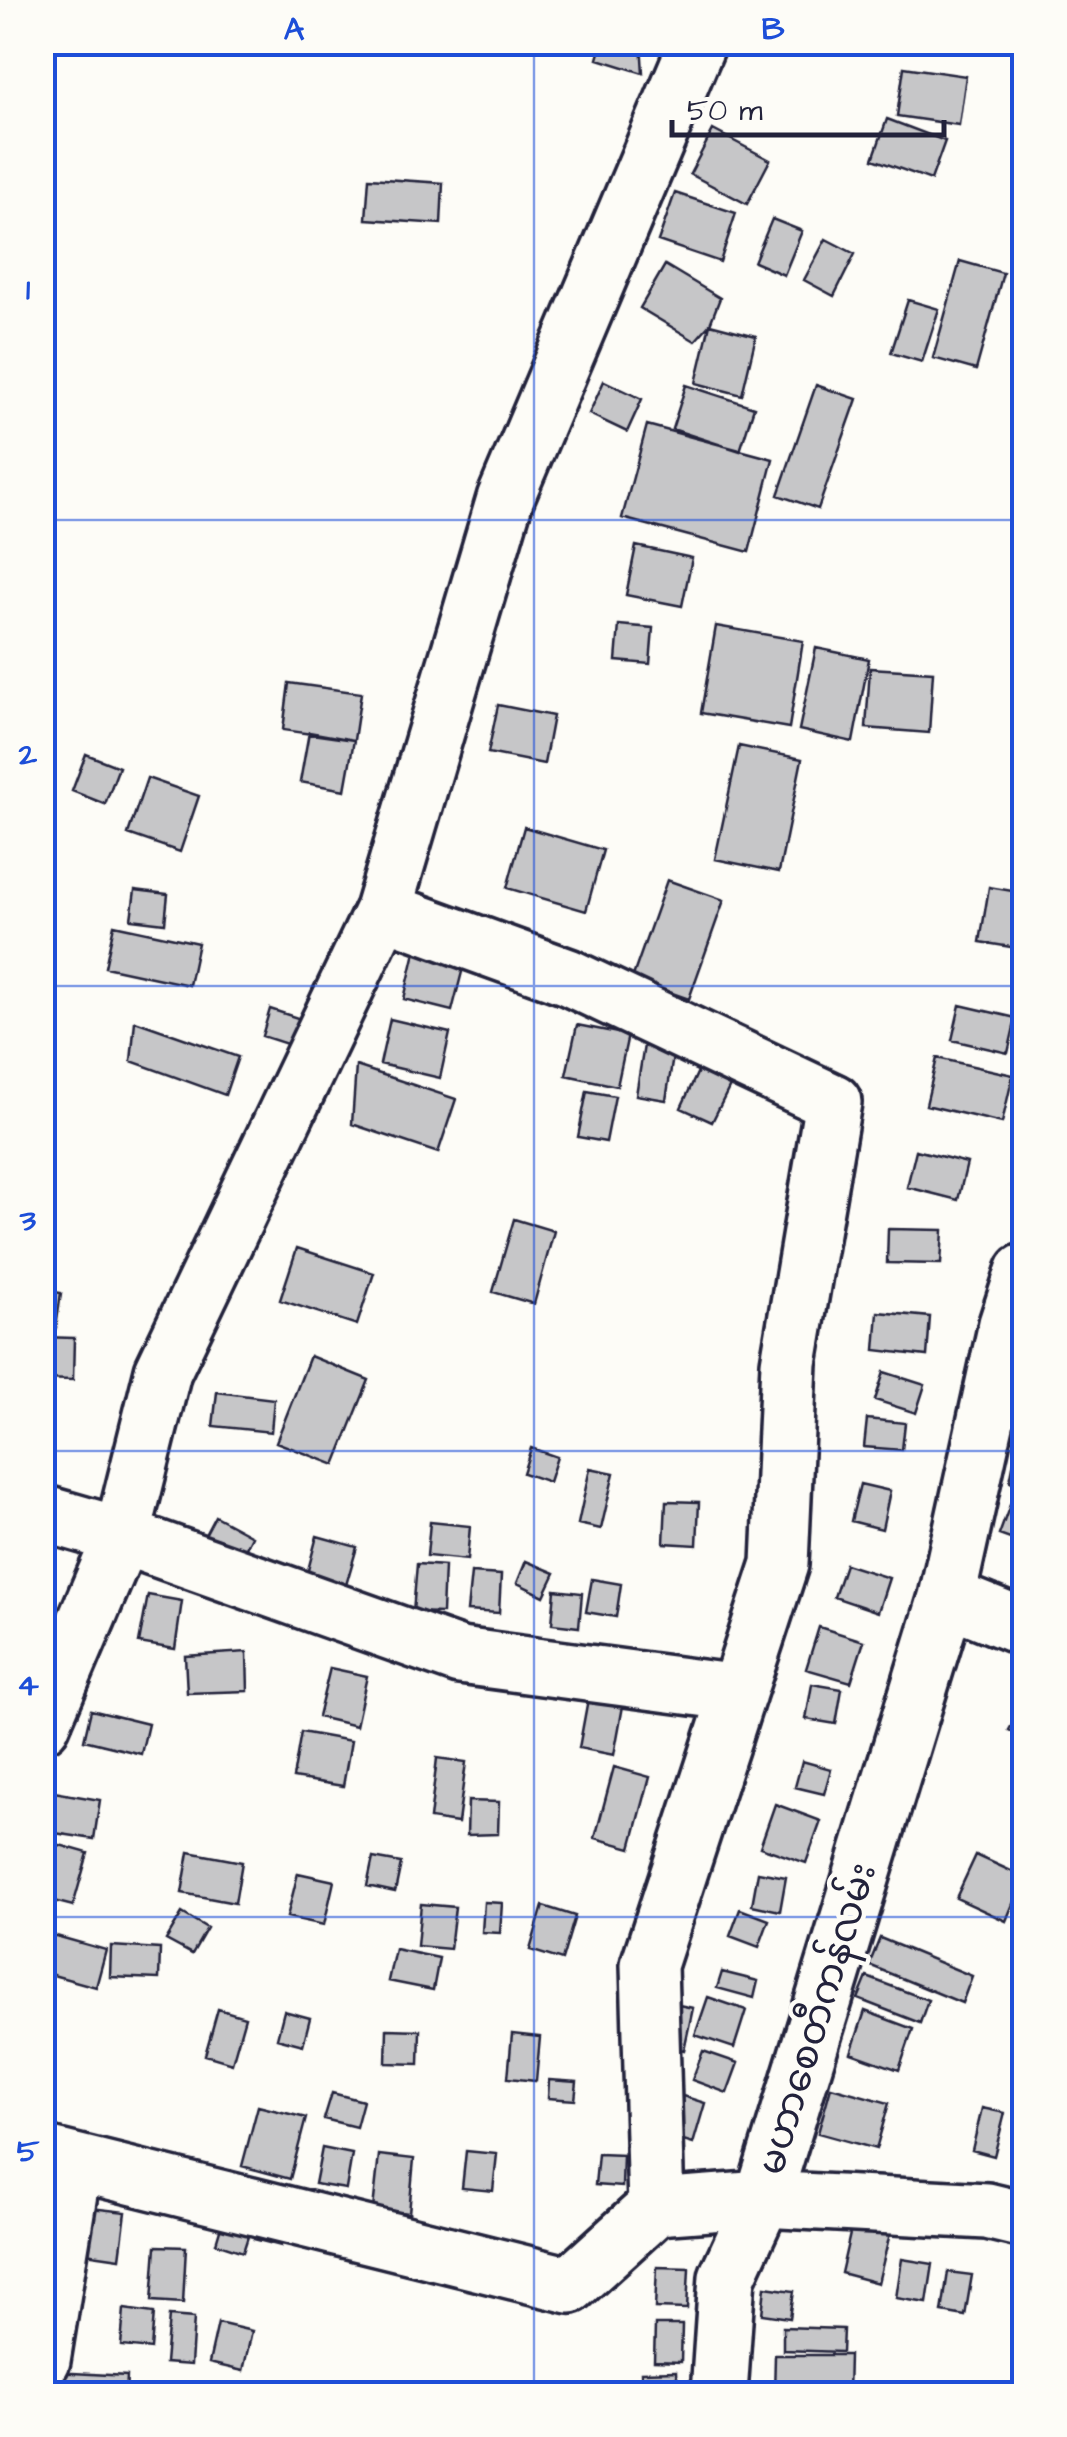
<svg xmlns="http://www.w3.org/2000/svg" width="1067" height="2437" font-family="'Architects Daughter','Noto Sans Myanmar',sans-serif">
<rect width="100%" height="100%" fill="#fdfcf7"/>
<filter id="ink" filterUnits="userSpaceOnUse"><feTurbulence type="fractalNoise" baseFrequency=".01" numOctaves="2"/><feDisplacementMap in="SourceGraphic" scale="20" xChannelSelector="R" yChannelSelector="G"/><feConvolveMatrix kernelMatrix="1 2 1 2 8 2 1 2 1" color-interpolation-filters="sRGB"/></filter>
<g filter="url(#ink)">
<path fill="#c6c6c8" stroke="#22223b" stroke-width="2.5" d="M603 42H641L643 73 598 59Z
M904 67 966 76 959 125 897 116Z
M887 119 945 141 931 180 873 159Z
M713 130 770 160 747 204 690 174Z
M369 178 443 183 441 224 366 219Z
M675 193 736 213 720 262 658 241Z
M772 219 802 231 784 275 754 262Z
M826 239 855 254 834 296 804 280Z
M960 261 1003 273 976 370 933 358Z
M665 265 720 298 710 324 695 341 640 308Z
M908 300 939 309 922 362 891 353Z
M710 324 756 336 742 395 696 383Z
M604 381 642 399 627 432 589 414Z
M686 385 754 407 740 451 672 429Z
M816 385 857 399 818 509 778 495Z
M647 425 773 459 749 552 622 518Z
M636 546 692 558 682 606 626 595Z
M619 625 653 628 650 664 616 661Z
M716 626 803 641 789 728 701 713Z
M816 648 869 659 853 742 799 730Z
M870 668 933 672 929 733 866 728Z
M289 683 361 693 354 740 283 730Z
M498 705 553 716 544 764 488 753Z
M309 732 354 740 345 790 300 782Z
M739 746 802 759 779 872 715 859Z
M86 754 119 767 105 804 72 791Z
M147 778 199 796 180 852 128 834Z
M524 827 603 850 586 911 507 888Z
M667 880 724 900 689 999 632 979Z
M989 887 1024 893 1023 949 980 942Z
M135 890 168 894 165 923 131 919Z
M114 925 198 943 189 985 105 967Z
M415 952 464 964 452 1011 404 999Z
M960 1005 1016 1018 1008 1053 952 1040Z
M270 1009 307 1021 299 1048 262 1036Z
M390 1019 450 1033 440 1078 380 1064Z
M135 1021 238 1057 225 1095 131 1061Z
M577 1025 628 1035 617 1086 566 1075Z
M645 1039 675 1044 666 1100 636 1095Z
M937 1058 1013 1075 1002 1123 926 1105Z
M701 1065 733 1080 712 1122 681 1108Z
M356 1066 456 1099 438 1153 352 1124Z
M587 1091 615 1096 606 1142 578 1137Z
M916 1150 967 1163 958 1200 907 1187Z
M514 1219 554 1231 534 1304 493 1292Z
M888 1229 943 1230 941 1264 887 1263Z
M297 1248 374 1273 357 1325 280 1300Z
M42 1290 61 1293 56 1328 42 1326Z
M878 1312 930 1317 927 1356 875 1350Z
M42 1337 74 1338 73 1380 42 1379Z
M310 1356 369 1380 335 1465 276 1442Z
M884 1372 925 1385 916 1413 875 1400Z
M217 1392 274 1399 271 1432 213 1426Z
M867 1419 905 1423 902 1450 864 1447Z
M531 1448 557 1457 549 1482 523 1473Z
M1016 1451 1024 1453V1485L1010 1481Z
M590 1468 614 1473 601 1529 578 1524Z
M860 1484 890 1491 882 1529 851 1521Z
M666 1501 699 1502 697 1545 664 1543Z
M1011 1502 1024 1507V1544L999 1535Z
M215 1516 252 1536 237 1566 199 1546Z
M430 1522 470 1526 467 1560 427 1556Z
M317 1536 357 1547 346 1585 307 1574Z
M526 1561 555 1573 544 1596 517 1583Z
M417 1564 444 1566 442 1613 413 1612Z
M845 1564 889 1578 878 1612 834 1597Z
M471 1573 501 1575 499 1613 467 1611Z
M592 1579 621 1584 616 1617 586 1612Z
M555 1590 582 1593 579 1627 552 1624Z
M148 1595 182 1601 175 1649 139 1643Z
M819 1627 864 1641 851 1682 806 1669Z
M1024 1640V1676L1012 1671Z
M247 1652 248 1691 187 1693 185 1656Z
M330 1668 367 1676 356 1726 318 1717Z
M812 1684 842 1689 836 1724 806 1719Z
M588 1699 623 1706 614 1755 579 1748Z
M1024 1703V1739L1009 1730Z
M91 1710 148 1724 141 1754 84 1740Z
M301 1732 351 1741 343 1786 293 1778Z
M437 1758 466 1762 458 1823 430 1819Z
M802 1761 831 1769 824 1794 795 1787Z
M614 1767 650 1777 631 1848 595 1838Z
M54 1792 100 1800 94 1839 48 1832Z
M468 1801 499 1802 498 1834 467 1835Z
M775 1804 821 1821 806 1863 760 1847Z
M42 1840 88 1853 73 1906 42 1898Z
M189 1852 242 1862 235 1903 182 1893Z
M976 1855 1024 1877 1006 1921 956 1898Z
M373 1858 401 1863 395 1892 367 1886Z
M758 1872 786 1877 780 1911 752 1905Z
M298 1873 334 1881 324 1925 287 1917Z
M484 1902 502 1903 500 1933 482 1932Z
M421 1904 455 1907 450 1949 417 1946Z
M543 1906 575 1916 562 1960 530 1950Z
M740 1909 769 1920 759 1947 730 1936Z
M182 1913 207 1928 192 1954 166 1940Z
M42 1932 106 1950 96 1987 42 1972Z
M880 1938 972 1976 962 2003 869 1965Z
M111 1946 160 1949 159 1979 110 1977Z
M395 1949 439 1958 433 1990 388 1981Z
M722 1972 758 1981 754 1998 717 1988Z
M867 1977 928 2000 920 2023 858 1999Z
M708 1997 746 2010 734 2048 695 2035Z
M660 2001 693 2008 684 2050 651 2042Z
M218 2009 245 2017 232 2063 205 2055Z
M284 2011 310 2018 303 2045 277 2038Z
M865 2011 913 2029 899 2070 851 2053Z
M387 2029 420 2030 419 2064 386 2063Z
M512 2034 540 2037 536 2081 508 2078Z
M703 2051 738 2063 727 2093 692 2080Z
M549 2080 577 2082 575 2100 548 2098Z
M831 2087 889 2103 876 2149 818 2133Z
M670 2092 705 2103 693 2144 657 2133Z
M332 2093 363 2101 356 2127 324 2119Z
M258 2106 306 2118 290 2179 242 2166Z
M982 2108 1005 2113 994 2156 972 2150Z
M322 2148 352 2154 346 2189 315 2184Z
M466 2151 497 2154 493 2191 462 2188Z
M598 2154 623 2155 622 2187 595 2185Z
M379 2155 414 2159 409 2213 373 2209Z
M91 2208 126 2212 120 2258 85 2253Z
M855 2212 893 2221 878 2283 841 2273Z
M224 2216 252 2224 243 2252 216 2243Z
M260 2217 286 2223 281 2246 254 2239Z
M156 2246 186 2247 183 2303 152 2301Z
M902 2259 933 2264 927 2303 896 2298Z
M657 2267 689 2268 687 2309 655 2308Z
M948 2272 972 2275 965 2316 942 2312Z
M765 2287 794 2291 790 2318 762 2314Z
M124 2309 154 2313 151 2349 121 2346Z
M169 2316 194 2318 191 2365 165 2363Z
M218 2323 252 2331 243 2371 209 2363Z
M655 2325H682L681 2362 654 2361Z
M783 2327 843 2329 842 2352 783 2350Z
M775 2355H849L848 2394H774Z
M676 2371 677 2394H642L641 2372Z
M54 2372 127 2376 126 2394H49Z"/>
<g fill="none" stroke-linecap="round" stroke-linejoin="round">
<g stroke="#22223b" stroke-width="62">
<path id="minor" d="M383 910 568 977 833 1102 789 1363 780 1564 649 1965 656 2207
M42 1513 122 1536 460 1656 738 1693
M947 1597 1024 1628
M42 1724 122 1536 163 1371 383 910 505 499 698 42
M42 2154 570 2285 656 2207 763 2199 947 1597 1007 1324 1024 1272
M42 2360 74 2162
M719 2394 727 2277 763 2199 987 2211 1024 2220"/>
</g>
<use href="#minor" stroke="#fdfcf7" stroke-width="55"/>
</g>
</g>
<path fill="none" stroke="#1d4ed8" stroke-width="2.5" stroke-opacity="0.55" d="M534 42V2394M42 520H1024M42 986H1024M42 1451H1024M42 1917H1024"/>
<g text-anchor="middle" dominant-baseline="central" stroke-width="9" stroke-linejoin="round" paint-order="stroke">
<g font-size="38" fill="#22223b" stroke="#fdfcf7">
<text transform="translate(818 2019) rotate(-73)">မဟာစေတီကန်လမ်း</text>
</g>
</g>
<rect width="1067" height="2437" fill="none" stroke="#fdfcf7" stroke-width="110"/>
<path d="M672 120v15h272v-15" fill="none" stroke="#22223b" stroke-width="5"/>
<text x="687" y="120" font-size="30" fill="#22223b" stroke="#fdfcf7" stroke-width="8" paint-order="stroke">50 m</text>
<rect x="55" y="55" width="957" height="2327" fill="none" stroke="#1d4ed8" stroke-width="4"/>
<g font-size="32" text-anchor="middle" font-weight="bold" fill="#1d4ed8">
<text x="294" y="39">A</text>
<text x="773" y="39">B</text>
<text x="28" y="299">1</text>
<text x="28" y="764">2</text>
<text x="28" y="1230">3</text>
<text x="28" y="1695">4</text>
<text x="28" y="2161">5</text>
</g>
</svg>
